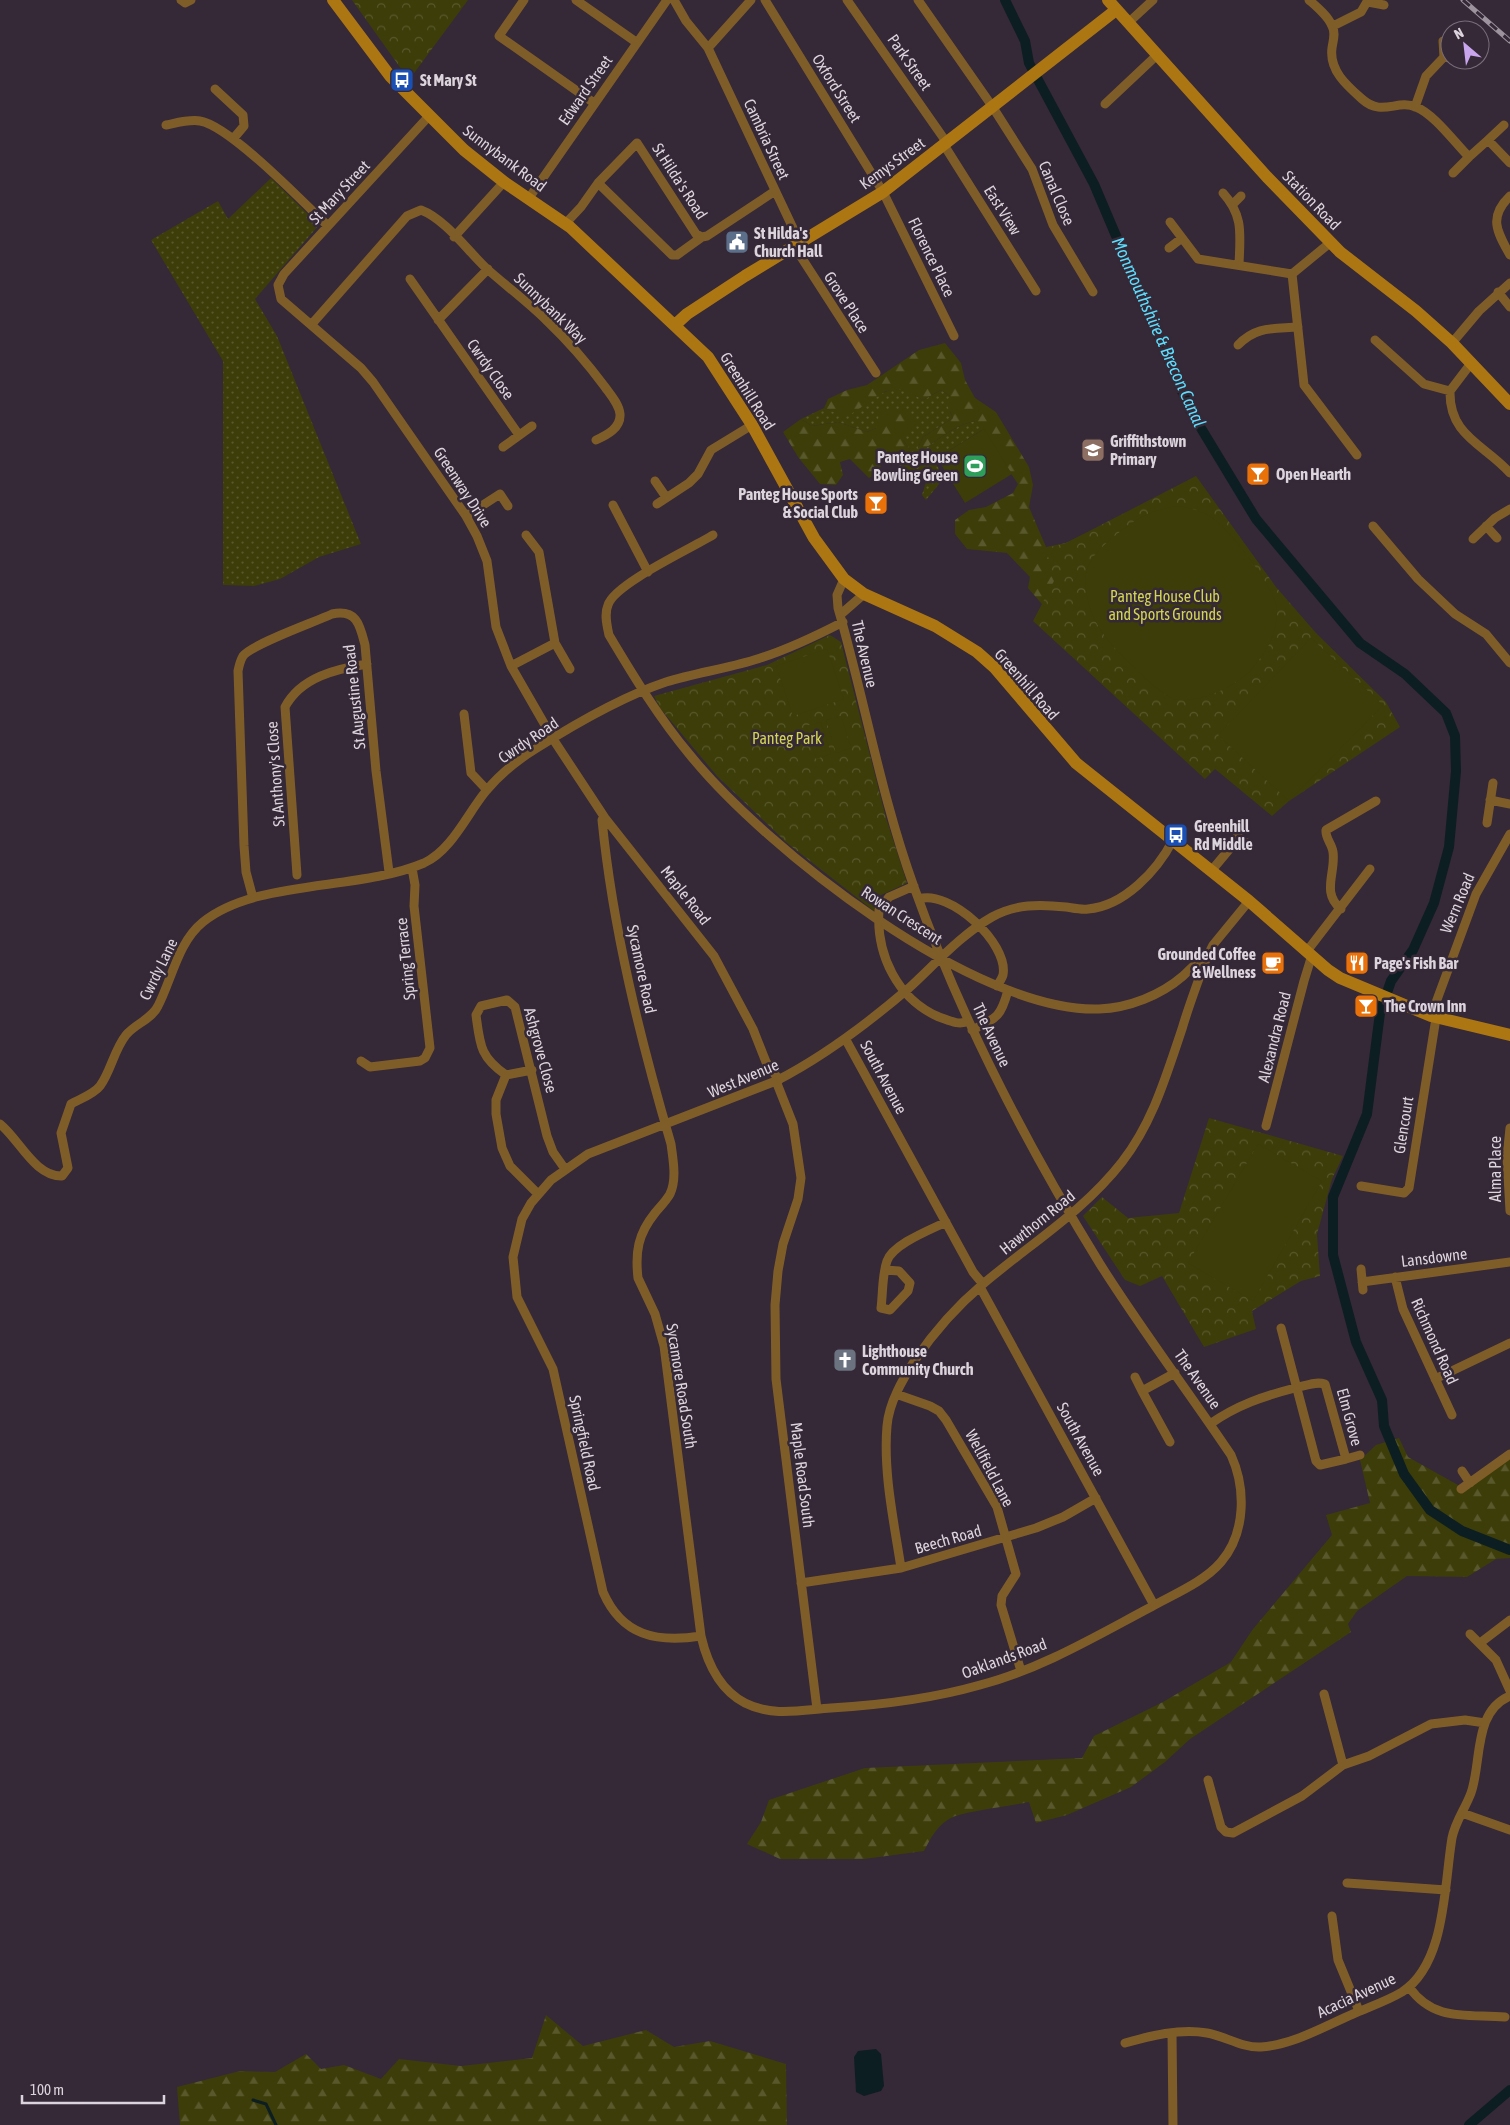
<svg xmlns="http://www.w3.org/2000/svg" width="1510" height="2125" font-family="'Asap Condensed',sans-serif">
<defs>
<pattern id="grass-dots" width="8" height="8" patternUnits="userSpaceOnUse" patternTransform="scale(1.25)"><rect width="8" height="8" fill="#3c3d09"/><path d="M2 2h.1M6 6h.1" fill="none" stroke="#58582c" stroke-width="1.8" stroke-linecap="round"/></pattern>
<pattern id="forest-firs" width="22" height="20" patternUnits="userSpaceOnUse" patternTransform="scale(1.25)"><rect width="22" height="20" fill="#3c3d09"/><path d="M5 1l3.5 6h-7zM16 11l3.5 6h-7z" fill="#58582c"/></pattern>
<pattern id="park-crowns" width="20" height="18" patternUnits="userSpaceOnUse" patternTransform="scale(1.25)"><rect width="20" height="18" fill="#3c3d09"/><path d="M2 6a3 3 0 1 1 6 0M12 15a3 3 0 1 1 6 0" fill="none" stroke="#58582c"/></pattern>
</defs>
<rect width="100%" height="100%" fill="#352837"/>
<path fill="url(#grass-dots)" d="M271 178 319 225 255 299 277 336 361 544 319 557 280 579 254 586 223 585V361L151 240 218 201 228 219Z
M905 389 923 400 941 390 950 396V412L953 418 923 437 918 448H926C941 437 957 424 976 421L984 429 937 458 936 464 944 478 926 500 922 495 926 482 916 469 913 454 903 440 876 428 867 432 838 422 812 426 801 419 824 408C858 422 857 402 885 392 891 389 898 389 905 389Z"/>
<path fill="url(#forest-firs)" d="M945 343 961 363 965 380 975 398 996 412 1029 467 1033 485 1029 507 1046 547 1066 543 1084 534 1047 610 1028 588 1030 577 1007 553 967 549 955 534V520L969 510 986 507 1013 493 1018 484 976 421C957 424 941 437 926 448H918L923 437 953 418 946 403 950 396 941 390 923 400 904 389 886 391 851 414H838L824 408 828 399 847 390 867 385 919 350Z
M892 409 909 412 916 422 903 440 913 454 916 469 910 473 882 454 880 472 869 478 850 459 840 462 843 475 836 485 820 484 798 457 783 432 801 419 812 426 838 422 867 432 876 428 880 410Z
M1399 1438 1408 1457 1458 1485 1474 1484 1510 1458V1558L1496 1559 1467 1577 1407 1576 1357 1611 1348 1624 1351 1632 1190 1739 1165 1762 1131 1787 1067 1815 1036 1823 1029 1802C1011 1806 966 1811 951 1818 938 1824 930 1839 924 1851L864 1859H780L747 1844 761 1822 769 1800 865 1768 1082 1758 1094 1736 1163 1702 1231 1662 1253 1629 1332 1535 1326 1515 1370 1503 1360 1460 1376 1445Z
M546 2015 583 2046 646 2030 674 2047 710 2041 786 2064 787 2125H180L177 2087 240 2071 275 2072 306 2054 321 2069 344 2065 381 2079 399 2059 461 2066 532 2058Z"/>
<path fill="url(#park-crowns)" d="M352 0H468L409 80Z
M1196 476 1276 587 1316 633 1386 702 1400 727 1289 801 1272 816 1215 769 1205 779 1033 621 1054 581 1046 548 1066 543Z
M830 635 841 642 886 818 907 883 879 896 874 911 787 843 717 776 660 708 654 696 767 665Z
M1209 1118 1343 1156 1332 1179 1317 1234 1320 1276 1301 1281 1252 1311 1256 1329 1204 1347 1162 1276 1140 1286 1125 1280 1083 1216 1102 1197 1128 1218 1179 1213Z"/>
<path fill="#3c3d09" d="M984 429 1012 474 965 503 937 458Z
M1176 506C1188 508 1201 510 1211 517 1228 527 1278 591 1277 611 1276 635 1269 648 1255 665 1240 685 1203 702 1178 700 1165 698 1145 678 1136 669 1112 647 1088 622 1086 588 1086 583 1085 577 1086 573 1089 557 1104 545 1116 535 1136 518 1150 511 1176 506Z
M1311 638 1383 705 1289 801 1218 735Z
M827 649 844 699 793 716 776 666Z
M841 716 851 748 836 753 826 720Z
M821 722 831 754 816 759 806 726Z
M1258 1144 1322 1181 1253 1301 1188 1263Z"/>
<path fill="#0d1e23" d="M876 2049 881 2054 884 2086 881 2091 864 2096 856 2092 854 2057 858 2051Z"/>
<g fill="none" stroke-linecap="round" stroke-linejoin="round">
<path stroke="#0d1e23" stroke-width="3" d="M253 2100 266 2104 276 2125"/>
<path stroke="#0d1e23" stroke-width="10" d="M1005 0 1025 41 1029 63 1094 184 1190 410 1256 519 1360 643 1405 674 1446 713 1455 736 1456 771 1449 847 1434 903 1413 950 1391 981 1380 1013 1367 1114 1333 1197V1255L1356 1342 1382 1400 1384 1426 1404 1474 1430 1510 1462 1531 1510 1550
M1469 2125 1510 2090"/>
<path stroke="#7f5d29" stroke-width="9" d="M181 0 185 3 191 0
M524 0 499 36 594 103
M576 0 636 42
M674 0 686 21 708 48 800 243
M765 0 883 192 954 336
M847 0 947 143
M918 0 992 106 1032 169 1053 225 1093 292
M1309 0C1317 7 1328 16 1332 26 1336 33 1333 41 1332 48 1329 70 1346 85 1362 99 1382 117 1397 99 1416 107 1434 114 1455 143 1469 157L1488 140 1510 163
M1368 2 1384 5
M1128 23 1153 0
M1333 26 1361 12 1368 0
M1443 41 1444 57 1450 58
M708 48 751 0
M1459 60 1462 61
M215 89 243 115 244 126 233 139
M1105 104 1156 56
M1415 107 1426 76 1444 57
M429 116 284 274 278 285 281 299 361 368 373 382 466 516 477 536 487 561 496 627 511 666 553 739 605 818 714 956 753 1029 766 1062 779 1080
M166 125C176 123 190 119 200 121 230 126 303 202 328 226
M1488 140 1504 125
M944 145 1036 291
M1453 173 1469 157
M598 183 637 143 696 234 702 237 707 236 775 191
M1223 193C1244 216 1240 235 1239 265
M1510 196C1488 217 1497 232 1510 255
M529 198 667 0
M1233 204 1241 196
M1170 222 1198 259 1292 274
M565 224 581 207 598 183 672 255H677L702 237
M454 237 504 182
M1331 242 1292 274 1304 385 1357 455
M794 246 876 373
M1169 248 1182 238
M410 279 519 435
M1498 292 1510 307
M438 320 488 269
M311 325 407 216 421 210C445 219 467 250 486 268 506 286 528 302 547 321 568 341 588 364 605 387 610 394 619 404 620 414 621 428 607 435 596 440
M1375 340 1424 384 1450 391
M1452 343 1479 311 1510 283
M1238 345C1256 326 1273 329 1298 327
M1472 362 1450 391C1449 436 1484 444 1510 473
M503 447 532 426
M655 481 666 497
M657 504 689 483 698 474 711 450 752 425
M613 505 648 572
M466 516 500 494 508 506
M1373 526 1418 579 1455 614 1486 634 1510 663
M1486 526 1497 538
M526 535 539 552 555 643 570 669
M713 535C692 548 614 584 608 605 604 614 607 626 609 635 634 677 659 718 690 755 766 849 975 1013 1099 1009 1129 1008 1161 995 1183 976 1191 969 1197 960 1207 957
M1473 539 1495 518 1510 509
M840 615 864 594
M511 666 555 643
M464 714 471 773 487 790
M1490 800 1510 804
M605 818 602 820C613 930 640 1038 671 1144 673 1160 677 1179 670 1194 666 1201 660 1207 655 1213 638 1234 635 1252 638 1278L655 1314 664 1346 701 1636C707 1662 720 1690 745 1703 772 1717 802 1710 831 1708 881 1705 931 1699 980 1685 1041 1669 1096 1636 1151 1607 1174 1594 1204 1582 1221 1562 1246 1533 1246 1488 1231 1455 1188 1391 1141 1329 1100 1264 1026 1144 961 1019 914 887 881 796 865 701 838 608L837 595 844 579
M1487 823 1493 783
M1239 827 1237 840 1247 843
M1212 870 1237 840
M297 875 285 707C301 677 336 669 367 664
M914 886 889 897 879 910C876 954 897 999 939 1017 948 1020 959 1026 968 1021
M253 898 246 872 244 846 238 671C239 666 240 661 243 656 252 644 315 622 332 614 357 609 360 625 365 645L376 771 389 872
M919 899C949 889 1009 943 1003 975 1002 978 999 983 997 986
M1341 909C1321 893 1336 873 1333 852 1332 844 1325 838 1326 830L1376 801
M1307 951 1370 869
M1431 1016 1476 894 1510 834
M972 1030C997 1018 1001 1017 1008 990
M846 1040 973 1272 983 1284
M361 1061 370 1067 420 1061 425 1058 430 1048 414 906 415 885 412 868
M506 1075 532 1070
M776 1081 793 1124 801 1178 798 1199 783 1244 778 1271 775 1305 776 1379 817 1709
M0 1124C19 1139 35 1177 62 1176L68 1168 61 1133 71 1104C80 1099 94 1094 100 1086 111 1071 114 1050 126 1035 135 1024 152 1019 158 1006 172 979 178 942 203 922 256 879 359 891 424 863 452 850 467 814 486 791 500 774 519 759 537 748 575 724 624 696 666 682 695 673 725 669 754 660 785 651 814 637 843 622
M1266 1126 1304 981 1312 955
M1510 1128 1507 1157 1510 1211
M1361 1186 1404 1193 1409 1188 1436 1018
M538 1194 510 1166 502 1148 496 1114V1100L506 1075C480 1057 480 1045 476 1015L481 1006 507 1000 515 1007 547 1136 553 1152 565 1169
M1361 1269 1363 1290
M885 1270 899 1271 910 1283 908 1291 890 1310 881 1308C883 1293 882 1275 887 1261 893 1244 930 1230 946 1222
M1395 1277 1403 1309 1452 1415
M1362 1282 1510 1262
M980 1287 1154 1605
M1135 1377 1142 1391
M1435 1379 1510 1343
M896 1394 930 1406 939 1411 946 1420 997 1507 1016 1574 1002 1596 1001 1605 1021 1671
M1210 1424C1237 1405 1264 1396 1295 1388 1305 1386 1315 1381 1325 1384L1346 1459 1320 1465 1316 1461 1281 1328
M1170 1442 1142 1391 1175 1373
M1346 1459 1360 1455
M1462 1471 1470 1483
M1461 1489 1510 1454
M901 1568C894 1522 883 1472 887 1426 889 1402 903 1379 915 1360 934 1332 957 1306 983 1284 1030 1244 1084 1211 1122 1162 1153 1122 1166 1076 1182 1029 1189 1005 1198 981 1207 957L1213 945 1249 901
M801 1583 901 1568 1036 1528 1063 1517 1096 1498
M1470 1634 1496 1660 1510 1691
M701 1636C657 1643 622 1636 603 1592L553 1369 517 1297 513 1257 522 1219 531 1203 551 1180 588 1154 776 1081C825 1056 867 1024 909 988 935 964 962 934 992 917 1016 904 1039 904 1066 907 1073 908 1081 910 1088 909 1124 906 1157 871 1173 840
M1480 1643 1510 1620
M1324 1694 1343 1765
M1208 1780 1221 1827 1226 1832 1233 1833 1302 1796 1343 1765 1369 1756 1431 1724 1465 1720 1485 1723
M1462 1813 1510 1830
M1347 1883 1446 1890
M1332 1916 1338 1960 1359 2011
M1409 1987C1434 2022 1466 2014 1505 2017
M1172 2033 1173 2125
M1125 2043C1150 2036 1180 2028 1207 2033 1225 2036 1242 2048 1261 2047 1293 2045 1325 2026 1353 2014 1369 2007 1387 2001 1402 1992 1446 1964 1444 1885 1452 1838 1455 1822 1465 1809 1471 1793 1482 1762 1473 1711 1510 1696"/>
<path stroke="#ac7612" stroke-width="12" d="M333 0 390 76 464 150 504 182 570 227 708 357 752 425 814 538 844 579 864 594 935 626 977 652 995 668 1076 763 1249 901 1328 970 1340 978 1431 1016 1510 1035
M1108 0 1267 177 1340 252 1416 311 1452 343 1510 404
M675 325 687 314 745 276 883 192 1116 10"/>
<g stroke="#9d939f" stroke-width="5">
<path id="rail" d="M1463 0 1510 41"/>
</g>
<use href="#rail" stroke="#352837" stroke-width="3" stroke-dasharray="9" stroke-linecap="butt"/>
</g>
<defs>
<g id="bus-square" transform="scale(1.25)"><rect x="-9" y="-9" width="18" height="18" rx="4" fill="#1a4fb4" stroke="#352837"/><path d="M-5-6H5V4H4V6H2V4H-2V6H-4V4H-5ZM-3.5-4V0h7V-4ZM-3.5 1.2v1.5H-2V1.2ZM2 1.2v1.5H3.5V1.2Z" fill="#fff"/></g>
<g id="civic-square" transform="scale(1.25)"><rect x="-9" y="-9" width="18" height="18" rx="4" fill="#5c6f8a" stroke="#352837"/><path d="M-.6-6.5H3V-4.5H.6V-3L4-1V1h2V6H-6V1h2V-1L-.6-3ZM-1.2 2.5V6h2.4V2.5Z" fill="#fff"/></g>
<g id="school-square" transform="scale(1.25)"><rect x="-9" y="-9" width="18" height="18" rx="4" fill="#8d6e63" stroke="#352837"/><path d="M0-5L7-2L0 1L-7-2ZM-4 1L0 2.5L4 1V4Q0 6-4 4Z" fill="#fff"/></g>
<g id="stadium-square" transform="scale(1.25)"><rect x="-9" y="-9" width="18" height="18" rx="4" fill="#2e9e5b" stroke="#352837"/><path d="M0-5a6.5 5 0 1 0 0 10a6.5 5 0 1 0 0-10ZM-3.5-1.8h7v3.6h-7Z" fill="#fff"/></g>
<g id="bar-square" transform="scale(1.25)"><rect x="-9" y="-9" width="18" height="18" rx="4" fill="#e8710a" stroke="#352837"/><path d="M-6-5H6L.8 .8V4.5H3.5V6h-7V4.5H-.8V.8Z" fill="#fff"/></g>
<g id="cafe-square" transform="scale(1.25)"><rect x="-9" y="-9" width="18" height="18" rx="4" fill="#e8710a" stroke="#352837"/><path d="M-5.5-4.5H6V0H3Q3 3.5 0 3.5H-2.5Q-5.5 3.5-5.5 0ZM3-3.2v2h1.7v-2ZM-6 4.5H4V6H-6Z" fill="#fff"/></g>
<g id="restaurant-square" transform="scale(1.25)"><rect x="-9" y="-9" width="18" height="18" rx="4" fill="#e8710a" stroke="#352837"/><path d="M-5-6h1v4h1v-4h1v4h1v-4h1v5L-1.5 .5V6h-2V.5L-5-1ZM5-6V6H3V1.5H1.5Q1.5-4 5-6Z" fill="#fff"/></g>
<g id="church-square" transform="scale(1.25)"><rect x="-9" y="-9" width="18" height="18" rx="4" fill="#6b7280" stroke="#352837"/><path d="M-1.2-6h2.4v3.5h3.3v2.4h-3.3V6h-2.4V-.1h-3.3v-2.4h3.3Z" fill="#fff"/></g>
</defs>
<g fill-rule="evenodd">
<use href="#bus-square" x="402" y="80"/>
<use href="#civic-square" x="737" y="242"/>
<use href="#school-square" x="1093" y="450"/>
<use href="#stadium-square" x="975" y="466"/>
<use href="#bar-square" x="1258" y="474"/>
<use href="#bar-square" x="876" y="503"/>
<use href="#bus-square" x="1176" y="835"/>
<use href="#cafe-square" x="1273" y="963"/>
<use href="#restaurant-square" x="1357" y="963"/>
<use href="#bar-square" x="1366" y="1006"/>
<use href="#church-square" x="845" y="1360"/>
</g>
<g text-anchor="middle" dominant-baseline="central" stroke-width="5" stroke-linejoin="round" paint-order="stroke">
<g font-size="16" fill="#dcd4dd" stroke="#352837">
<text transform="translate(910 62) rotate(55)">Park Street</text>
<text transform="translate(837 88) rotate(58)">Oxford Street</text>
<text transform="translate(585 90) rotate(-55)">Edward Street</text>
<text transform="translate(767 139) rotate(65)">Cambria Street</text>
<text transform="translate(505 158) rotate(37)">Sunnybank Road</text>
<text transform="translate(892 163) rotate(-36)">Kemys Street</text>
<text transform="translate(680 181) rotate(57)">St Hilda's Road</text>
<text transform="translate(339 192) rotate(-47)">St Mary Street</text>
<text transform="translate(1057 193) rotate(67)">Canal Close</text>
<text transform="translate(1312 200) rotate(46)">Station Road</text>
<text transform="translate(1003 210) rotate(58)">East View</text>
<text transform="translate(932 257) rotate(64)">Florence Place</text>
<text transform="translate(847 302) rotate(57)">Grove Place</text>
<text transform="translate(551 308) rotate(44)">Sunnybank Way</text>
<text transform="translate(491 369) rotate(55)">Cwrdy Close</text>
<text transform="translate(748 391) rotate(58)">Greenhill Road</text>
<text transform="translate(463 487) rotate(57)">Greenway Drive</text>
<text transform="translate(865 654) rotate(77)">The Avenue</text>
<text transform="translate(1027 684) rotate(49)">Greenhill Road</text>
<text transform="translate(354 697) rotate(-96)">St Augustine Road</text>
<text transform="translate(528 740) rotate(-34)">Cwrdy Road</text>
<text transform="translate(275 774) rotate(-94)">St Anthony's Close</text>
<text transform="translate(686 895) rotate(52)">Maple Road</text>
<text transform="translate(1457 903) rotate(-67)">Wern Road</text>
<text transform="translate(902 915) rotate(33)">Rowan Crescent</text>
<text transform="translate(405 959) rotate(-96)">Spring Terrace</text>
<text transform="translate(158 969) rotate(-64)">Cwrdy Lane</text>
<text transform="translate(642 969) rotate(78)">Sycamore Road</text>
<text transform="translate(992 1035) rotate(65)">The Avenue</text>
<text transform="translate(1274 1037) rotate(-76)">Alexandra Road</text>
<text transform="translate(541 1050) rotate(75)">Ashgrove Close</text>
<text transform="translate(884 1077) rotate(62)">South Avenue</text>
<text transform="translate(743 1078) rotate(-23)">West Avenue</text>
<text transform="translate(1403 1125) rotate(-81)">Glencourt</text>
<text transform="translate(1495 1169) rotate(-90)">Alma Place</text>
<text transform="translate(1037 1222) rotate(-39)">Hawthorn Road</text>
<text transform="translate(1434 1257) rotate(-7)">Lansdowne</text>
<text transform="translate(1435 1341) rotate(66)">Richmond Road</text>
<text transform="translate(1198 1379) rotate(55)">The Avenue</text>
<text transform="translate(682 1386) rotate(81)">Sycamore Road South</text>
<text transform="translate(1350 1417) rotate(75)">Elm Grove</text>
<text transform="translate(1081 1439) rotate(61)">South Avenue</text>
<text transform="translate(585 1443) rotate(78)">Springfield Road</text>
<text transform="translate(990 1468) rotate(62)">Wellfield Lane</text>
<text transform="translate(803 1475) rotate(83)">Maple Road South</text>
<text transform="translate(948 1539) rotate(-16)">Beech Road</text>
<text transform="translate(1004 1658) rotate(-20)">Oaklands Road</text>
<text transform="translate(1356 1995) rotate(-25)">Acacia Avenue</text>
</g>
<g font-size="16" font-weight="bold" fill="#dcd4dd" stroke="#352837" text-anchor="start">
<text x="420" y="80">St Mary St</text>
<text x="754" y="233">St Hilda's<tspan x="754" dy="18">Church Hall</tspan></text>
<text x="1110" y="441">Griffithstown<tspan x="1110" dy="18">Primary</tspan></text>
<text x="958" y="457" text-anchor="end">Panteg House<tspan x="958" dy="18">Bowling Green</tspan></text>
<text x="1276" y="474">Open Hearth</text>
<text x="858" y="494" text-anchor="end">Panteg House Sports<tspan x="858" dy="18">&amp; Social Club</tspan></text>
<text x="1194" y="826">Greenhill<tspan x="1194" dy="18">Rd Middle</tspan></text>
<text x="1256" y="954" text-anchor="end">Grounded Coffee<tspan x="1256" dy="18">&amp; Wellness</tspan></text>
<text x="1374" y="963">Page's Fish Bar</text>
<text x="1384" y="1006">The Crown Inn</text>
<text x="862" y="1351">Lighthouse<tspan x="862" dy="18">Community Church</tspan></text>
</g>
<g font-size="16" fill="#d2d553" stroke="#352837">
<text x="1165" y="596">Panteg House Club<tspan x="1165" dy="18">and Sports Grounds</tspan></text>
<text x="787" y="738">Panteg Park</text>
</g>
<g font-size="18" font-style="italic" fill="#5bddfd" stroke="#352837">
<text transform="translate(1159 332) rotate(66)">Monmouthshire &amp; Brecon Canal</text>
</g>
</g>
<g transform="translate(1465 45) rotate(332)"><circle r="24" fill="#352837" stroke="#786d79"/>
<path d="M0-4L9 19L0 12L-9 19Z" fill="#c9a5ee"/>
<text y="-8" font-size="14" font-weight="bold" text-anchor="middle" fill="#dcd4dd">N</text>
</g>
<path d="M22 2095v8h142v-8" fill="none" stroke="#dcd4dd" stroke-width="2.5"/>
<text x="30" y="2095" font-size="15" fill="#dcd4dd" stroke="#352837" stroke-width="4" paint-order="stroke">100 m</text>
</svg>
